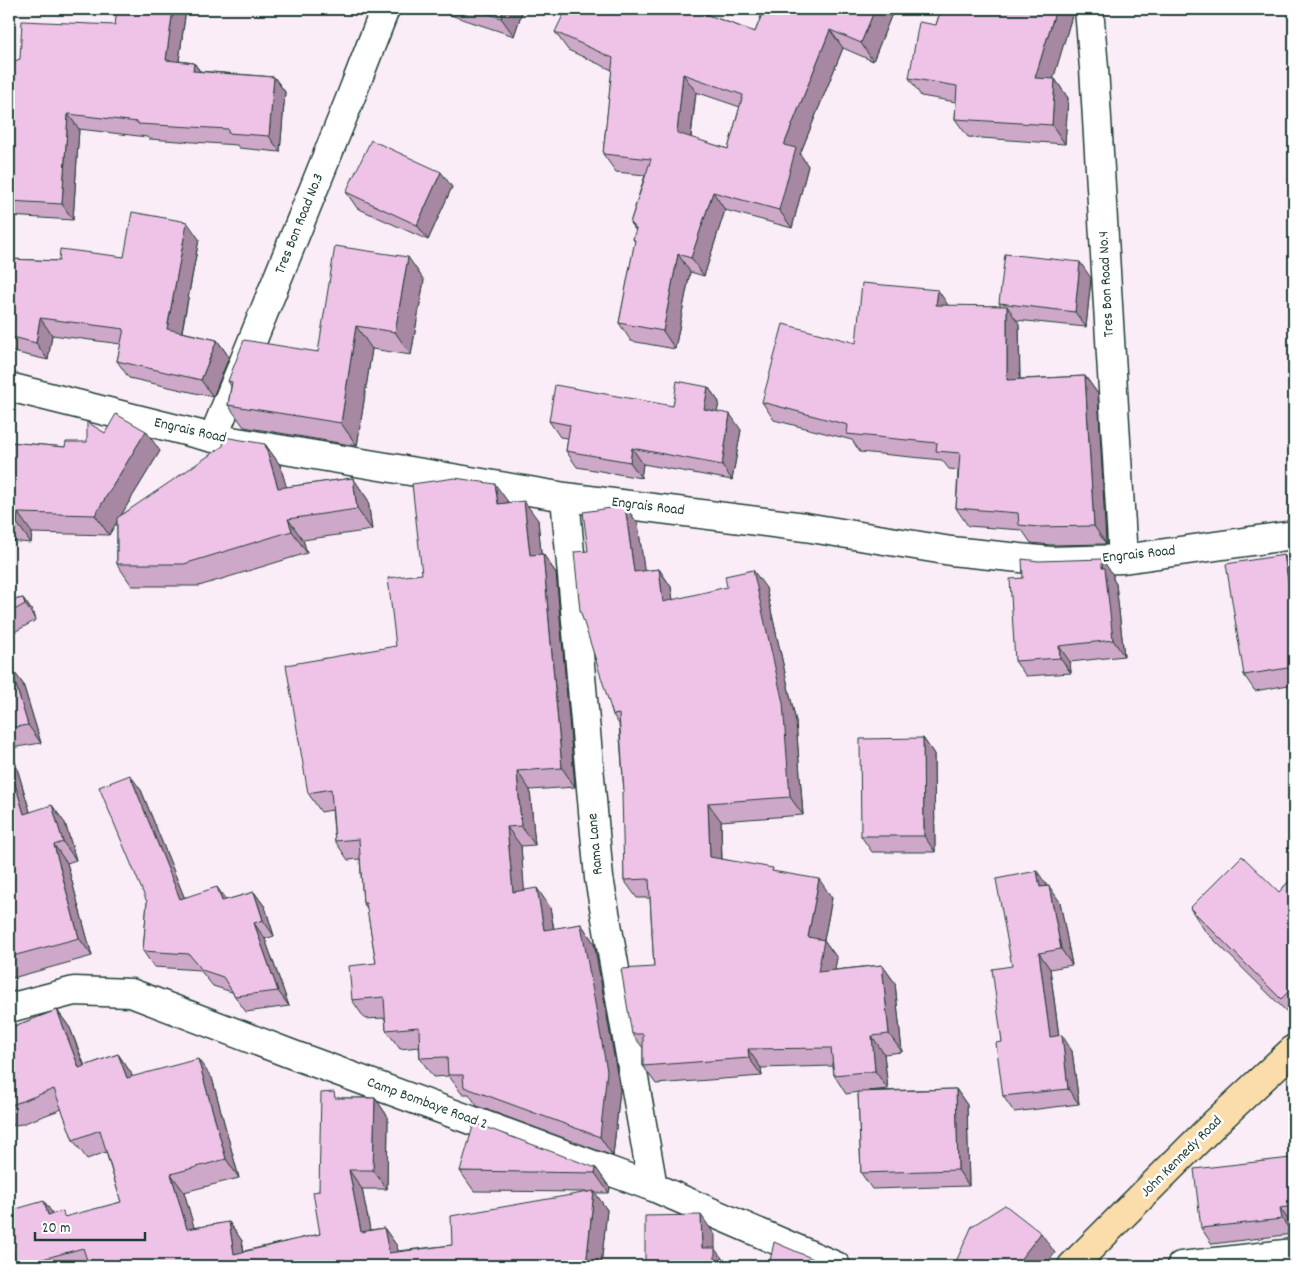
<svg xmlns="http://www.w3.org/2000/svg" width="1303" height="1275" font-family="Dekko,sans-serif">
<rect width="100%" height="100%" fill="#faedf8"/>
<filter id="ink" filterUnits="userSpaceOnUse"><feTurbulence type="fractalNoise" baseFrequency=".02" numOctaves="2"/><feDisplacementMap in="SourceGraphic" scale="10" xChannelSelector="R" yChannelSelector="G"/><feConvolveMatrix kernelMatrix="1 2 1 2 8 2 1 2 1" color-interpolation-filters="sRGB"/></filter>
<g filter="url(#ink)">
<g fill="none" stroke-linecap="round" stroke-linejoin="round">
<g stroke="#1f3d34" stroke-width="31">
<path id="minor" d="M1089 9 1094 68 1123 559
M9 387 213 438 565 497 805 527 951 551 1050 561 1123 559 1294 535
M213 438 348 104 385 9
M565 497 599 878 653 1187
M9 1008 74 991 131 993 291 1054 653 1187 836 1266
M1181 1266 1294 1253"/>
</g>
<g stroke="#1f3d34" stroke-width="31">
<path id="major" d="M1072 1266 1216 1122 1294 1049"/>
</g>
<use href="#minor" stroke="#fff" stroke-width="28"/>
<use href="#major" stroke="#faddab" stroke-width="28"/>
</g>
<path fill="#cea8c8" stroke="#1f3d34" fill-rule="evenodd" d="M186 9 179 61 194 63 200 71 274 77 285 92 280 152 239 148 237 145 149 139 147 137 79 129 73 220 9 216V96L20 59 115 25Z
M434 9H523L514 36 435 10Z
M764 9H891L893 11 873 61 843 48 800 154 808 166 792 228 725 210 704 276 690 272 675 349 631 341 619 323 635 242 633 239 636 231 630 223 645 175 616 172 603 154 612 70 568 50 555 32 708 15 755 32ZM696 92 740 107 728 149 691 138Z
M941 9H1074L1053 79H1055L1068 98 1065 144 968 137 955 119 956 102 921 96 909 78 936 25Z
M452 187 428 240 357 208 346 192Z
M199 239 182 332 217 340 229 357 213 397 129 378 117 361 121 344 52 335 48 360 9 351V259L59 261 124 257Z
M1091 278 1086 327 1016 320 1019 324 1020 379 1085 376 1098 394 1106 544 1051 545 1031 543 1022 530 968 526 956 508 958 470 949 469 942 460 860 452 852 440 774 420 762 402 856 343 949 306H1001L999 303Z
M424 280 411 355 372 349 357 446 244 427 228 405 231 386 228 381 318 352Z
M708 387 719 402 717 412 741 430 732 480 643 464 641 478 577 467 566 451 568 438 560 437 549 421 673 406Z
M105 433 160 451 121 515 265 444 280 465 286 487 353 478 368 500 372 530 303 540 307 553 199 586H132L117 564V521L109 535 32 533 31 543 9 541V442L65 447 87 442Z
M509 503 538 520 541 554H543L556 573 575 787 530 790 535 845 521 846 524 891 550 907 554 929 581 924 594 943 620 1090 613 1156 477 1106 469 1094H462L449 1076 433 1077 420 1058 419 1047 400 1049 386 1030 385 1018 365 1019 352 1000 376 963 367 908 363 903 360 859 348 860 335 841 332 810 321 812 308 793 396 646 422 574Z
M625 506 638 524 644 571 659 569 671 587 673 600 766 588 796 722 803 815 721 821 722 859 776 872 832 898 824 940 837 958 834 970 882 965 895 983 902 1052 884 1054 888 1089 868 1091 956 1089 967 1105 969 1186 872 1189 861 1173 858 1092 846 1094 834 1075 833 1066 761 1068 762 1076 656 1084 643 1066V1048L632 1034 654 967 650 898H637L624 880V792L619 724 613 715 588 551Z
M1284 555 1294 569V684L1255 691 1244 675Z
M1113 575V579L1116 584 1124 656 1070 662 1071 673 1026 676 1015 661Z
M23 598 34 614 36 620 9 635V601Z
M9 666 23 684 41 743 11 748 30 812 65 823 76 860 67 863 92 956 9 979Z
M923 738 934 754 935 852H872L861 836Z
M141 790 184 897 226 900 254 892 265 907 274 936 265 939 289 1006 246 1012 232 992 213 986 200 970 154 967 143 951 147 902Z
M1294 876V1019L1205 931 1190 908 1279 892Z
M1047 886 1060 902 1072 965 1050 969 1059 1036 1072 1051 1079 1104 1014 1112 1003 1096 1002 1042 1012 966Z
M57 1010 70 1028 85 1066 118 1054 131 1073 132 1077 212 1078 239 1178 184 1192 194 1228 229 1222 242 1241 244 1251 320 1234 319 1191 338 1098H375L388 1117 387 1189H362L370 1230 384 1228 397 1246 398 1251 452 1245 588 1192 474 1191 460 1171 596 1168 610 1188 609 1193H595L607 1210 601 1266H18L9 1233 52 1213 67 1217 121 1202 106 1152 87 1159 73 1140 62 1109 22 1124 9 1126V1028Z
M1294 1139V1224H1291L1293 1234 1212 1244 1201 1228 1291 1158Z"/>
<path fill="#a788a2" stroke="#1f3d34" d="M173 9H186L177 75 166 60Z
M504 9H523L514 36 501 18Z
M691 9H710L704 27Z
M875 9H891L893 11 873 61 861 43Z
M1056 9H1074L1048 97 1035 78Z
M830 30 843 48 800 154 808 166 792 228 779 210 784 145Z
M194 63 205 79 193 71Z
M683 74 696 92 689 151 677 133Z
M274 77 285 92 280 152 269 136Z
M1055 79 1068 98 1065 144 1052 125Z
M68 114 79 129 73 220 62 204Z
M441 172 452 187 428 240 417 225Z
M713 192 725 210 704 276 691 258Z
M187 222 199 239 179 346 167 329Z
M678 254 690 272 675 349 663 331Z
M408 257 424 280 411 355 395 332Z
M1080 262 1091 278 1086 327 1075 312Z
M938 290 950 308 936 305Z
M1007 306 1019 324 1020 398 1007 380Z
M40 318 52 335 48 360 36 343Z
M356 326 372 349 357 446 341 423Z
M217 340 229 357 213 397 201 380Z
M1085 376 1098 394 1106 544 1094 526Z
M708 387 719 402 715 425 704 409Z
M730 414 741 430 732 480 722 465Z
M146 431 160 451 109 535 95 515Z
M265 444 280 465 293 509 278 488Z
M632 448 643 464 641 478 630 462Z
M353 478 368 500 372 530 357 509Z
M495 484 509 503 498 504Z
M524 501 538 520 543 574 530 555Z
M625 506 638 524 647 591 634 572Z
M18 513 32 533 31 543 17 523Z
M288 519 303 540 307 553 292 531Z
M543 554 556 573 575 787 562 768Z
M1284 555 1294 569V617Z
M1102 559 1113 575V579L1116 584 1124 656 1113 640 1102 568Z
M659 569 671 587 676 620 663 602Z
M753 570 766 588 796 722 803 815 790 797Z
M23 598 34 614 36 620 25 604Z
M1059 646 1070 662 1071 673 1060 658Z
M10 666 23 684 41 743 28 725Z
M923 738 934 754 935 852 924 836Z
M9 745 11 748 36 832 24 814 9 764Z
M517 771 530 790 535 845 521 826Z
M130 775 141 790 191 914 180 899Z
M708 803 721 821 722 875 710 857Z
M52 805 65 823 76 860 63 842Z
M507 827 521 846 526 911 513 892Z
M54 845 67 863 92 956 79 938Z
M1037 871 1048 887H1040Z
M819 879 832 898 824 940 837 958 831 990 818 972 808 937Z
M1049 886 1060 902 1072 965 1061 949Z
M217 887 228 903 222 901Z
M537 888 550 907 557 949 544 930Z
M254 892 265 907 274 936 263 920Z
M254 923 265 939 289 1006 278 991Z
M581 924 594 943 620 1090 613 1156 600 1137Z
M1039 953 1050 969 1061 1052 1050 1037Z
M882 965 895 983 902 1052 889 1034Z
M57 1010 70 1028 92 1087 79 1068Z
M1062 1035 1072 1051 1079 1104 1068 1089Z
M872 1036 884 1054 888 1089 875 1071Z
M748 1049 761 1068 762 1076 749 1058Z
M118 1054 131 1073 140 1097 127 1078Z
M198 1059 212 1078 239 1178 226 1159Z
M956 1089 967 1105 969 1186 958 1170Z
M375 1098 388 1117 387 1189 373 1170Z
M596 1168 610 1188 609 1193 595 1173Z
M349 1170 362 1189 374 1250 361 1232Z
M171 1174 184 1192 200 1248 187 1229Z
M594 1191 607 1210 601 1266H586Z
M44 1201 57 1220 48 1215Z
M1280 1208 1291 1224 1293 1234 1282 1219Z
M701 1215 715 1235V1249L728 1266H717L702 1248Z
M229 1222 242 1241 246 1266 234 1254Z
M384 1228 397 1246 401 1266 389 1253Z
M1041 1233 1055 1253 1045 1266H1015Z"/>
<path fill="#efc3e8" stroke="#1f3d34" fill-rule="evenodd" d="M117 9H173L166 60 194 63 193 71 274 77 269 136 228 133V129L138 124V122L68 114 62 204 9 201V96L12 62 20 59 22 21 115 25Z
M474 9H504L501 18Z
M566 9H691L755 32 764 9H875L861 43 830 30 784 145 796 148 779 210 713 192 691 258 678 254 663 331 619 323 635 240 633 239 636 229 630 223 651 159 603 154 613 58 555 32ZM683 74 743 95 728 149 677 133Z
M941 9H1056L1035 78 1055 79 1052 125 955 119 957 86 909 78 919 22 936 25Z
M371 140 441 172 417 225 346 192Z
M132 212 187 222 167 329 217 340 201 380 117 361 124 329 40 318 36 343 9 336V259L59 261 60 249 124 257Z
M335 246 408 257 395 332 356 326 341 423 228 405 232 382 228 381 244 340 318 352Z
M1005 254 1080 262 1075 312 999 303Z
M862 283 938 290 936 305 1007 306V380L1085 376 1094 526 1038 527 1019 525 1018 513 956 508 960 453 936 451 937 443 847 434 848 425 762 402 783 324 856 343Z
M677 381 708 387 704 409 730 414 722 465 632 448 630 462 566 451 570 425 549 421 555 385 673 406Z
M116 414 146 431 95 515 18 513 17 523 9 522V442L65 447 66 442H87V422L105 433Z
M224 437 265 444 278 488 353 478 357 509 288 519 292 531 184 564H117V518L223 446Z
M455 478 495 484 498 504 524 501 530 555 543 554 562 768 517 771 521 826 507 827 513 892 537 888 544 930 581 924 607 1071 600 1137 464 1087 463 1075H448L447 1057 420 1058 419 1027 386 1030 384 997 352 1000 349 966 376 963 366 903H363L359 839 335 841 331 789 308 793 286 665 396 646 388 578 422 574 412 484Z
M625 506 634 572 659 569 663 602 727 587 725 576 753 570 783 703 790 797 708 803 710 857 773 868 772 871 819 879 808 937 824 940 818 972 882 965 889 1034 872 1036 875 1071 834 1075 831 1048 748 1049 749 1058 643 1066V1034H632L621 969 654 967 649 879 624 880 622 792H624L619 714 613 715 580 610 574 552 588 551 583 512Z
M1284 555 1294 617V667L1244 675 1226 564Z
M1022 559 1039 561 1102 559V568H1105L1113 640 1059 646 1060 658 1015 661 1010 579 1023 578Z
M23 598 25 604 9 613V601Z
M9 666H10L28 725 9 728Z
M923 738 924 836H861L860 739Z
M9 764 24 814 52 805 63 842 54 845 79 938 9 957Z
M130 775 180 899 217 887 222 901 254 892 263 920 254 923 278 991 235 996 223 977 202 970 189 954 143 951 147 902 99 787Z
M1242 856 1279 892 1294 876V986L1281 999 1190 908Z
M1037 871 1040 887 1049 886 1061 949 1039 953 1050 1037 1062 1035 1068 1089 1003 1096 996 1043 1002 1042 992 969 1012 966 996 879Z
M57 1010 79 1068 118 1054 127 1078 198 1059 226 1159 171 1174 187 1229 229 1222 234 1254 320 1234 313 1192 319 1191 321 1093 334 1092 335 1098H375L373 1170H349L361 1232 384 1228 389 1253 452 1245 451 1216 594 1191 586 1266H535L509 1264V1266H89L83 1248 17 1266 9 1233V1211L44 1201 48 1215 63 1211 64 1217 121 1202 100 1130 73 1140 54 1089 9 1106V1028Z
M956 1089 958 1170 861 1173 858 1092Z
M474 1123 596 1168 595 1173 460 1171Z
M1294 1139V1206L1280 1208 1282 1219 1201 1228 1194 1169 1291 1158 1288 1140Z
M1005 1205 1041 1233 1015 1266H954L972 1226Z
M701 1215 702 1248H715V1264L753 1266H645V1216Z
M774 1242 816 1260 823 1261 829 1260 834 1266H769Z"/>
</g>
<g text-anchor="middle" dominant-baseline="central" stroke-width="5" stroke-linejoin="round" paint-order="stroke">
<g font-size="15" fill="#1f3d34" stroke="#fff">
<text transform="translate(300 224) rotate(-68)">Tres Bon Road No.3</text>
<text transform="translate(1107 284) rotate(-93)">Tres Bon Road No.4</text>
<text transform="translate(190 431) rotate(13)">Engrais Road</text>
<text transform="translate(648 507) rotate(7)">Engrais Road</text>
<text transform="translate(1139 555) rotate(-6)">Engrais Road</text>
<text transform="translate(596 844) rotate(-95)">Rama Lane</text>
<text transform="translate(427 1104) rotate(20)">Camp Bombaye Road 2</text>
<text transform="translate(1182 1157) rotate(-45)">John Kennedy Road</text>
</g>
</g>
<rect width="1303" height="1275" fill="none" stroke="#fff" stroke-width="30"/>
<rect x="15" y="15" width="1273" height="1245" fill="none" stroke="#1f3d34" stroke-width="2" filter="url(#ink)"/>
<path d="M35 1232v8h110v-8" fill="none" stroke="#1f3d34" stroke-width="2.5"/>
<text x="42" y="1232" font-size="15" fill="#1f3d34" stroke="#ffffff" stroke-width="4" paint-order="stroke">20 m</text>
</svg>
